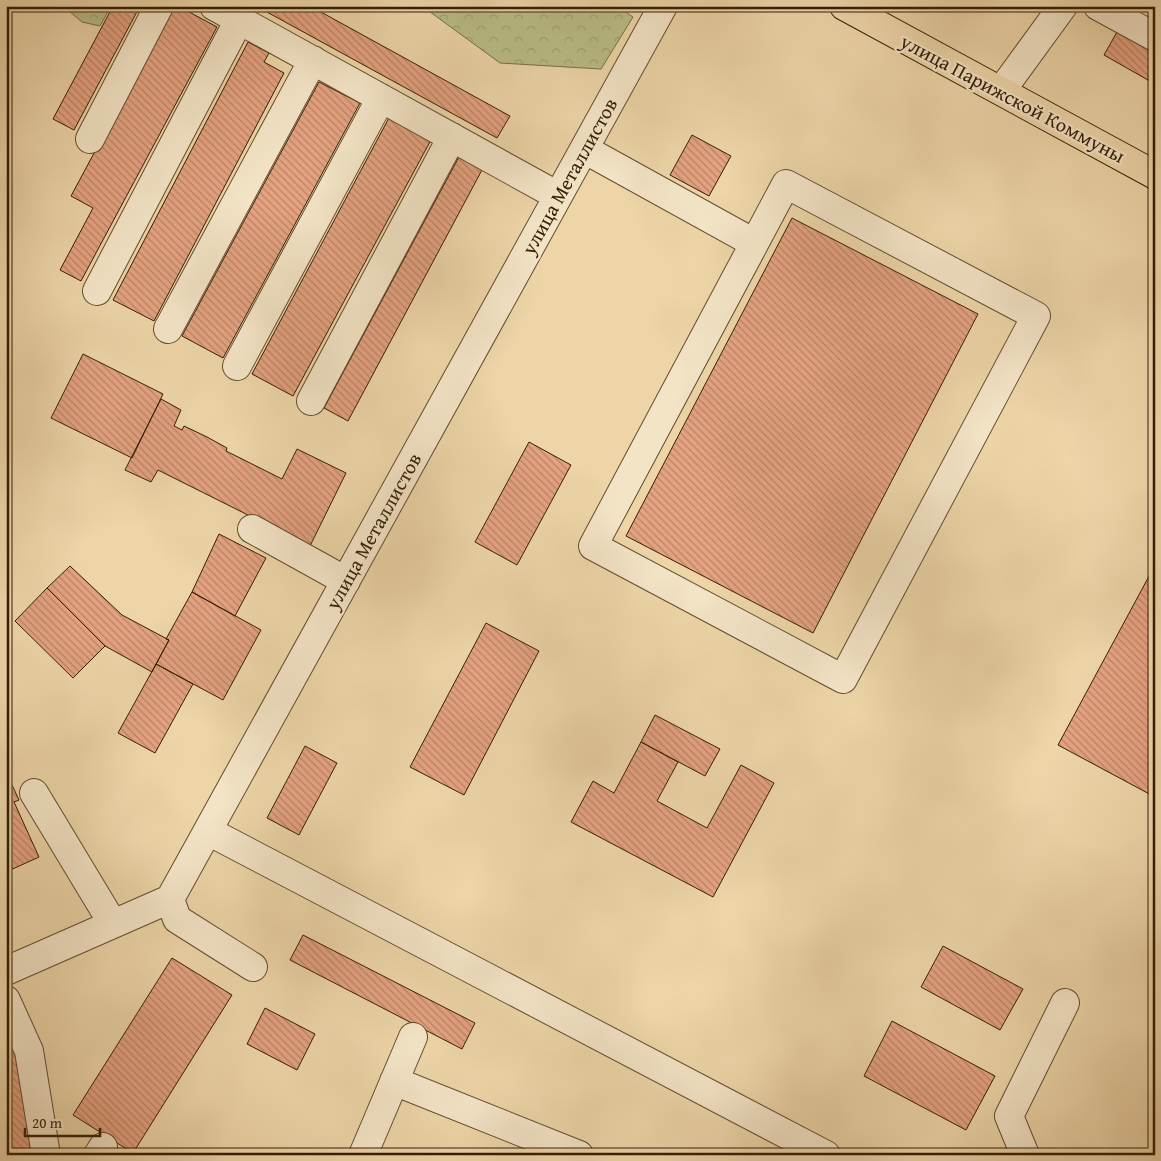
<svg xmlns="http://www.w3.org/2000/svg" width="1161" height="1161" font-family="'Gentium Book Plus',serif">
<defs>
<pattern id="forest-crowns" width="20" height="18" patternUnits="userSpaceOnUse" patternTransform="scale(1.25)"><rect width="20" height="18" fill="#b9bd86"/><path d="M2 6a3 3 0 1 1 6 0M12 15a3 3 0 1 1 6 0" fill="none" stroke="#a0a272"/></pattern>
<pattern id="building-back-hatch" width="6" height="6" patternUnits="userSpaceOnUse" patternTransform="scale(1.25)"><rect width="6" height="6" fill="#e4a280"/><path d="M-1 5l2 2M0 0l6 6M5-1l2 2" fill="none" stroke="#ba8367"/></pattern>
</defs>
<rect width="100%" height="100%" fill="#edd5a8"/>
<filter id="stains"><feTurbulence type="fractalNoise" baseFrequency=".004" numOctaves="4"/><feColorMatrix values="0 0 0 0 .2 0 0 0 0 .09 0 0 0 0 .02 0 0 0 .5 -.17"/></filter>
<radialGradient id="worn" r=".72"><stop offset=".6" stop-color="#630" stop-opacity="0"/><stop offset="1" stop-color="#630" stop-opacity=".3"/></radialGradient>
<path fill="url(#forest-crowns)" stroke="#776e46" d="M63 6H111L100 26 82 22Z
M422 6H617L633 17 601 69 500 63Z"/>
<path fill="url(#building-back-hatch)" stroke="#351e05" d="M113 6H140L74 130 53 119Z
M173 6H178L217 27 81 281 60 270 93 208 71 196Z
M256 6H310L510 116 497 138Z
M1138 6H1155V9L1152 14Z
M1117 32 1155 53V84L1104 55Z
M248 42 269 53 264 62 284 73 154 321 113 300Z
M319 82 360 103 223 358 182 336Z
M390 116 432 138 293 396 252 374Z
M692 135 731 156 709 196 670 175Z
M460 155 483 168 348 421 324 408Z
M792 218 978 314 813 633 626 536Z
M83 354 163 394 132 458 51 418Z
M161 399 181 410 174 426 182 430 184 426 207 437 227 448 226 451 282 479 297 449 346 473 310 546 158 470 151 482 125 470Z
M529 442 571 465 517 565 475 542Z
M219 534 266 558 235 616 192 592Z
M1155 565V797L1058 745Z
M70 566 122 615 169 640 152 672 105 646 47 588Z
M47 588 105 646 73 678 15 621Z
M192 592 261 630 223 700 156 664 169 640 166 639Z
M486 623 539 651 464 795 410 767Z
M156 664 193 684 155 753 118 733Z
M655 715 720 749 705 776 641 742Z
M641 742 678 762 657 801 707 828 741 765 774 783 713 897 571 822 593 781 614 793Z
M305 746 337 763 299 835 267 818Z
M6 772 19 800 14 802 39 857 6 872Z
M303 935 475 1023 462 1049 290 960Z
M943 946 1023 989 1000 1030 921 987Z
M172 958 232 995 133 1153 73 1115Z
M265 1008 315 1034 297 1070 247 1044Z
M13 1020 34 1155H12L6 1121V1021Z
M892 1021 995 1076 966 1130 864 1076Z
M6 1121 12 1155H6Z"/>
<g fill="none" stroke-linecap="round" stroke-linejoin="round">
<g stroke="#634c2e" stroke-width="30">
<path id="minor" d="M214 6 558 196
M1098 6 1155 37
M1001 91 1063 6
M90 139 159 6
M584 149 754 243
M786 184 1036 316 843 679 593 546Z
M97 291 239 20
M168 329 313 60
M237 366 381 98
M311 401 452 137
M252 529 346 581
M34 793 113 924
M208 831 826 1155
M170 899 177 919 253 967
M6 971 170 899 663 6
M6 1000 29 1051 46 1155
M394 1081 579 1155
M98 1155 103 1147
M363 1155 413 1037
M1025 1155 1009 1116 1065 1003"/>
</g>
<g stroke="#351e05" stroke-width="30">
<path id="major" d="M844 6 1155 175"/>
</g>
<use href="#minor" stroke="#f3e4c6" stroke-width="28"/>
<use href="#major" stroke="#edd5a8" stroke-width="28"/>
</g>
<g text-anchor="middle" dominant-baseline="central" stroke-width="4.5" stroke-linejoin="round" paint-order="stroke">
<g font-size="20" fill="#351e05" stroke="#f3e4c6">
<text transform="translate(1013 98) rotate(28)">улица Парижской Коммуны</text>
<text transform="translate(569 176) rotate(-61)">улица Металлистов</text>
<text transform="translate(373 531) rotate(-61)">улица Металлистов</text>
</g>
</g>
<rect width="1161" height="1161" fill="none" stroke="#edd5a8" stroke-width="25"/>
<rect x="8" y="8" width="1146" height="1146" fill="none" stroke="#351e05" stroke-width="2.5"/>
<rect x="12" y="12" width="1136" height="1136" fill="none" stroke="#351e05"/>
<path d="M25 1128v8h75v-8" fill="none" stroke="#351e05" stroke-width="2.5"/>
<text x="32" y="1128" font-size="15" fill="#351e05" stroke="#f3e4c6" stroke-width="4" paint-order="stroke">20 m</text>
<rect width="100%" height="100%" filter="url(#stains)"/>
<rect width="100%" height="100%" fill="url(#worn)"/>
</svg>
